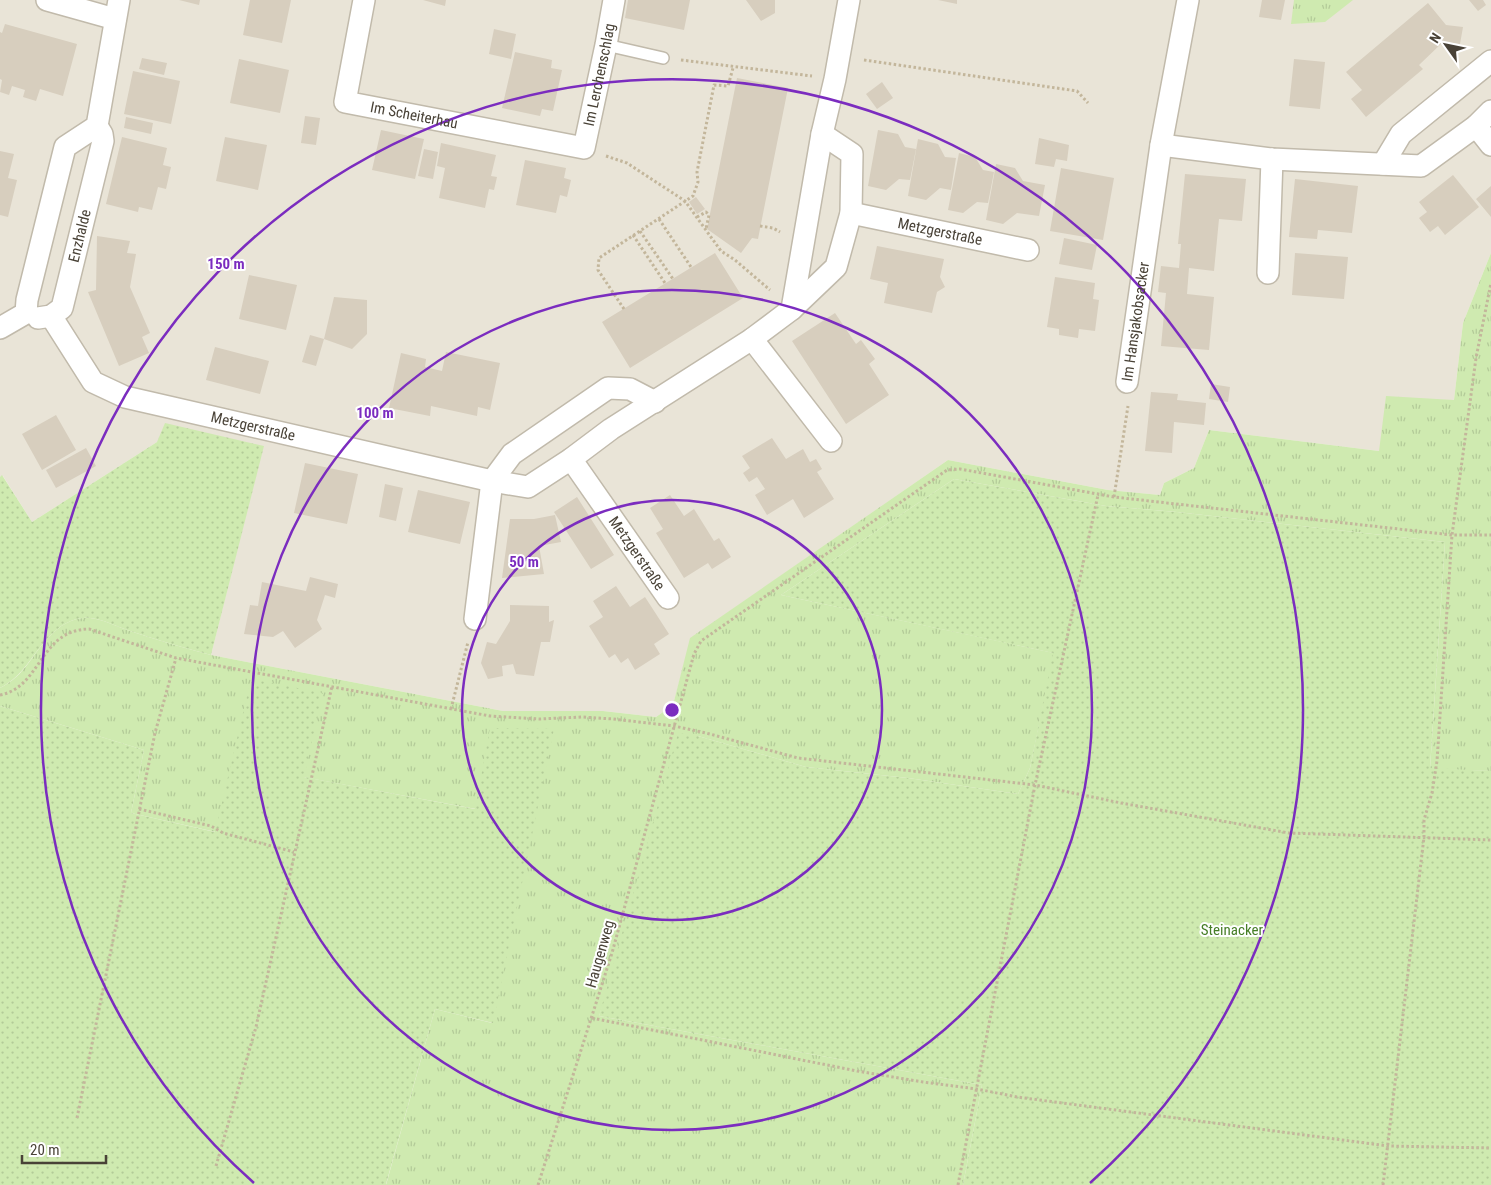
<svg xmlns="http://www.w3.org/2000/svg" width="1491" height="1185" font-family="'Roboto Condensed',sans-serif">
<defs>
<pattern id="grass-tufts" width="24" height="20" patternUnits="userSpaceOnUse" patternTransform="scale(1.25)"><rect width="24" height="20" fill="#cfeab0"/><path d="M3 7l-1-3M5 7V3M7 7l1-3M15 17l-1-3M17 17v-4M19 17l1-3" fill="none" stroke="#b3ca98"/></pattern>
<pattern id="garden-dots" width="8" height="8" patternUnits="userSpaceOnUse" patternTransform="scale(1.25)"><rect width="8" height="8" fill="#cfeab0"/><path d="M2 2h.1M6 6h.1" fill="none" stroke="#b3ca98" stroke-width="1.8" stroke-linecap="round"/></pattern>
</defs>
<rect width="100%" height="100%" fill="#f5f2e9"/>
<path fill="#e9e4d7" d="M0 0H1491V253L1463 323 1454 400 1379 451 1209 430 1194 468 1164 483 1160 495 1108 490 948 460 691 638 673 705 656 717 603 711H503L211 655 263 446 157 442 32 522 3 476 0 477Z"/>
<path fill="url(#grass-tufts)" d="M1294 0H1353L1325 22 1291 24Z
M1491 253V771L1430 769 1445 542 1177 512 1106 506 954 479 781 595 1054 653 1030 768 1018 794 908 778 806 767 698 736 599 1016 982 1085 963 1185H386L435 1009 492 1023 491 728 476 809 303 777 322 693 216 832 131 813 144 750 0 706V688C26 675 31 655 50 636 60 625 75 616 90 618 103 619 118 627 130 631 157 640 184 648 211 655L503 711H603L656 717 673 705 690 638 948 460 1108 490 1160 495 1164 483 1194 468 1209 430 1379 451 1386 396 1454 400 1463 323Z"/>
<path fill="url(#garden-dots)" d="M165 423 264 446 211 655C184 648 157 640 130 631 118 627 103 619 90 618 75 616 60 625 50 636 31 655 25 675 0 688V477L2 475 32 522 157 442Z
M954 479 1106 506 1177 512 1445 542 1430 768 1491 771V1185H963L982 1085 599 1016 678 733 698 736 806 767 908 778 1018 794 1030 768 1053 653 781 595Z
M251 679 323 693 304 777 475 809 490 728 554 729 493 1023 435 1009 386 1184 387 1185H0V706L144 750 131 813 215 832Z"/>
<path fill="#d7cebe" d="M179 0H200L199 5Z
M250 0H291L282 43 243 35Z
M423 0H446L445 6Z
M628 0H690L684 30 625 18Z
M746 0H775V13L761 21Z
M938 0H957V4Z
M1262 0H1285L1281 20 1259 17Z
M1469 0H1483L1486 5 1478 11Z
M1428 3 1446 25 1463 27 1460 44 1443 42 1419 65 1423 69 1366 117 1351 99 1362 90 1346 72Z
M5 24 77 44 63 96 40 89 36 101 23 97 25 90 12 86 9 95 0 92 2 80 0 79V32L2 33Z
M494 29 516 34 511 59 489 54Z
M515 52 552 60 551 68 562 70 553 111 542 109 540 116 502 108Z
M142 58 167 63 164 75 139 69Z
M239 59 289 70 280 113 230 103Z
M1294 59 1325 62 1320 109 1289 106Z
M133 71 180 81 171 124 124 114Z
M737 78 788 88 758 239 752 238 741 253 707 229Z
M882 82 893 98 877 109 866 94Z
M305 116 320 118 316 145 301 143Z
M126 117 153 123 151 134 124 128Z
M381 130 424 139 415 179 372 170Z
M878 130 898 134 905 147 916 149 910 180 899 179 886 190 868 186Z
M122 137 167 148 163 165 171 167 166 189 158 187 152 210 139 207 138 212 106 204Z
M225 137 267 145 258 190 216 181Z
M1039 138 1069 145 1067 161 1056 159 1054 167 1035 164Z
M918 139 938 144 945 157 956 158 951 190 940 188 926 200 908 196Z
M441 143 496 155 491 176 497 177 494 190 489 189 485 208 439 198 445 168 437 166Z
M424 149 438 152 433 179 418 176Z
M0 151 14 154 8 178 17 180 8 217 0 215Z
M959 153 975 157 983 170 994 172 988 203 977 202 963 213 948 210Z
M525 160 566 168 564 178 571 180 567 197 560 195 556 213 516 205Z
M996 164 1015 168 1023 181 1045 185 1039 216 1017 213 1003 224 986 220Z
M1061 168 1114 178 1103 240 1050 231Z
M1185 174 1246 179 1242 221 1219 219 1214 271 1189 268 1187 294 1214 297 1209 350 1161 346 1166 293 1158 292 1161 266 1179 268 1181 244H1178Z
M1453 175 1479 207 1445 235 1438 226 1430 232 1419 218 1427 212 1419 202Z
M1295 179 1358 186 1352 233 1318 230 1317 239 1289 237Z
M1491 186V217L1476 199Z
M696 197 705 209 697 214 689 202Z
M97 236 130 241 127 253 136 254 130 287 150 333 142 337 149 353 119 366 88 292 96 290Z
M1064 238 1097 245 1092 270 1059 264Z
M877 246 944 259 940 277 945 287 937 292 932 313 884 303 888 283 870 279Z
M715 253 743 298 630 368 602 322Z
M1295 253 1348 257 1344 299 1292 295Z
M249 275 297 285 286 330 239 319Z
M1055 277 1095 283 1093 299 1099 300 1095 331 1079 329 1078 338 1059 335V329L1047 327Z
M334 297 367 300V334L352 349 324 339Z
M835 313 856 344 861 340 875 359 869 364 889 395 846 424 792 341Z
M310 335 324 339 316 366 302 362Z
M215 347 269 361 260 394 206 380Z
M446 352 500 363 490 410 478 407 477 416 431 406 430 416 389 408 401 353 426 359 425 367 442 371Z
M1211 384 1230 387 1228 402 1209 399Z
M1151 392 1178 394 1177 400 1206 403 1204 425 1174 422 1172 453 1145 451Z
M56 415 76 450 42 470 22 434Z
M772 438 786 459 803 449 810 462 816 459 822 469 817 472 834 499 804 518 793 499 767 515 755 495 765 489 757 477 749 482 743 473 750 468 742 456Z
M86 448 96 466 56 488 46 470Z
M305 463 358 474 347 524 294 513Z
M385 484 403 488 396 521 379 517Z
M418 490 470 502 460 544 408 532Z
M670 495 684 516 694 509 714 541 719 538 731 557 712 569 708 563 684 578 656 533 663 529 650 508Z
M577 497 614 555 591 569 554 512Z
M555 515 561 542 539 546 544 574 502 578 510 519H534Z
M310 577 338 584 335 598 325 595 317 620 322 629 295 648 283 631 273 637 244 634 250 605 258 606 262 582 306 591Z
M616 586 630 607 645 597 669 634 654 644 660 654 635 670 628 658 621 663 615 654 609 658 589 626 603 617 593 601Z
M510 605 549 606V622L554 620 550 642H541L534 676 516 674 513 664 502 666 503 676 488 679 481 663 487 642 496 644 510 621Z"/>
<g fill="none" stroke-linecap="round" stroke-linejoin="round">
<g stroke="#c1baab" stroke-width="14">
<path id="service" d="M606 45 663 58"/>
</g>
<g stroke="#c1baab" stroke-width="24">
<g id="minor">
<path d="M47 0 115 19"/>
<path id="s1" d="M364 0 345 102 584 148 606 45 614 0"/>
<path d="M1476 126 1491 145"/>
<path d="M1161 145 1272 159 1421 166 1476 126 1491 111"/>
<path d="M1383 164 1401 134 1491 61"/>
<path id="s2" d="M851 213 1028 250"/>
<path d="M1268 273 1272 159"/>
<path d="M792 309 836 267 851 213 852 154 822 134"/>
<path id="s3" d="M51 316 93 382 125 397 492 481 528 487 571 459 611 429 752 339 792 309 822 134 835 79 849 0"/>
<path id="s4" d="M38 318 51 316 62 308 103 141 102 134 97 126"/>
<path d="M0 328 26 313 27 300 65 147 97 126 119 0"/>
<path d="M752 339 831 441"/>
<path id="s5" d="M1127 382 1161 145 1188 0"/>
<path id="s6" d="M571 459 668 598"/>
<path d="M475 619 492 481 512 454 608 388 630 389 655 402"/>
</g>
</g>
<path stroke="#c3b69b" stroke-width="3" stroke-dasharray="2.5 2.5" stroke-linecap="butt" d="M681 60 812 76
M864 60 1077 91 1088 103
M606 156 627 163 685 201 721 251 735 260 770 290
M697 217 706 212 709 215 706 229
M659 219 691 267
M760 226 773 228 780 232
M640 231 673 279
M633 235 665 283
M624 309 598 270 599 258 693 196 698 182 697 172 714 85 728 86 733 68
M1114 497 1128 406
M0 695C42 687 39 630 89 629L176 658 490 716 539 719 582 717 613 719 674 726 706 733 798 758 1035 785 1121 803 1289 833 1491 840
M451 709 468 642
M139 809 211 826 223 833 294 852
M592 1018 857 1071 923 1082 977 1089 1017 1097 1388 1146 1491 1148
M77 1118 155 733 176 658
M216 1166 256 1027 332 686
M538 1185 612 953 694 654 701 641 947 470 960 469 1114 497 1452 535H1491
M958 1185 1035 785 1098 495
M1383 1185 1424 837V820L1432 793 1437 761 1452 535 1476 358 1491 283"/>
<use href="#service" stroke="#fff" stroke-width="11"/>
<use href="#minor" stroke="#fff" stroke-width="21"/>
</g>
<g fill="none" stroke="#7b2cbf" stroke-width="2.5">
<circle cx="672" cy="710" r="210"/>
<circle cx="672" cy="710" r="420"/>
<path d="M254 1183A631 631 0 1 1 1090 1183"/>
</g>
<g text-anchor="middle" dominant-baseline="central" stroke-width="4" stroke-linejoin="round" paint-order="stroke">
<g font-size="15" fill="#494237" stroke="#fff">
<text stroke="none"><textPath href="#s1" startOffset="422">Im Lerchenschlag</textPath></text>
<text stroke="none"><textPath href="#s1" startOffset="174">Im Scheiterhau</textPath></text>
<text stroke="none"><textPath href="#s2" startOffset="91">Metzgerstraße</textPath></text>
<text stroke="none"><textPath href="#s4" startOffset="101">Enzhalde</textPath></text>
<text stroke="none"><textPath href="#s5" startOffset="61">Im Hansjakobsacker</textPath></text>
<text stroke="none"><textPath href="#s3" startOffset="245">Metzgerstraße</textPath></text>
<text stroke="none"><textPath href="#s6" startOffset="115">Metzgerstraße</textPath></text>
<text transform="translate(600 954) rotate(-74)">Haugenweg</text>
</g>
<g font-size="15" fill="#467e27" stroke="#fff">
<text x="1232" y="930">Steinacker</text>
</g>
</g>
<circle cx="672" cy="710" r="8" fill="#7b2cbf" stroke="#fff" stroke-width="2.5"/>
<g font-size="15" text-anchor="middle" font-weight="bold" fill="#7b2cbf" stroke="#fff" stroke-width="4" stroke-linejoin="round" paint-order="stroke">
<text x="226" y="269">150 m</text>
<text x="375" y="418">100 m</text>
<text x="524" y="567">50 m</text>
</g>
<g transform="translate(1446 45) rotate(303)" stroke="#ffffff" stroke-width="4" paint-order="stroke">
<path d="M0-4L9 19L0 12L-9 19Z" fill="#494237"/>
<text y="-8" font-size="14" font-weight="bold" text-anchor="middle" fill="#494237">N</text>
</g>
<path d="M22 1155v8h84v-8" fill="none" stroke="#494237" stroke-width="2.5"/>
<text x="30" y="1155" font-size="15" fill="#494237" stroke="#ffffff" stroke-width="4" paint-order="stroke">20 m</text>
</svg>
